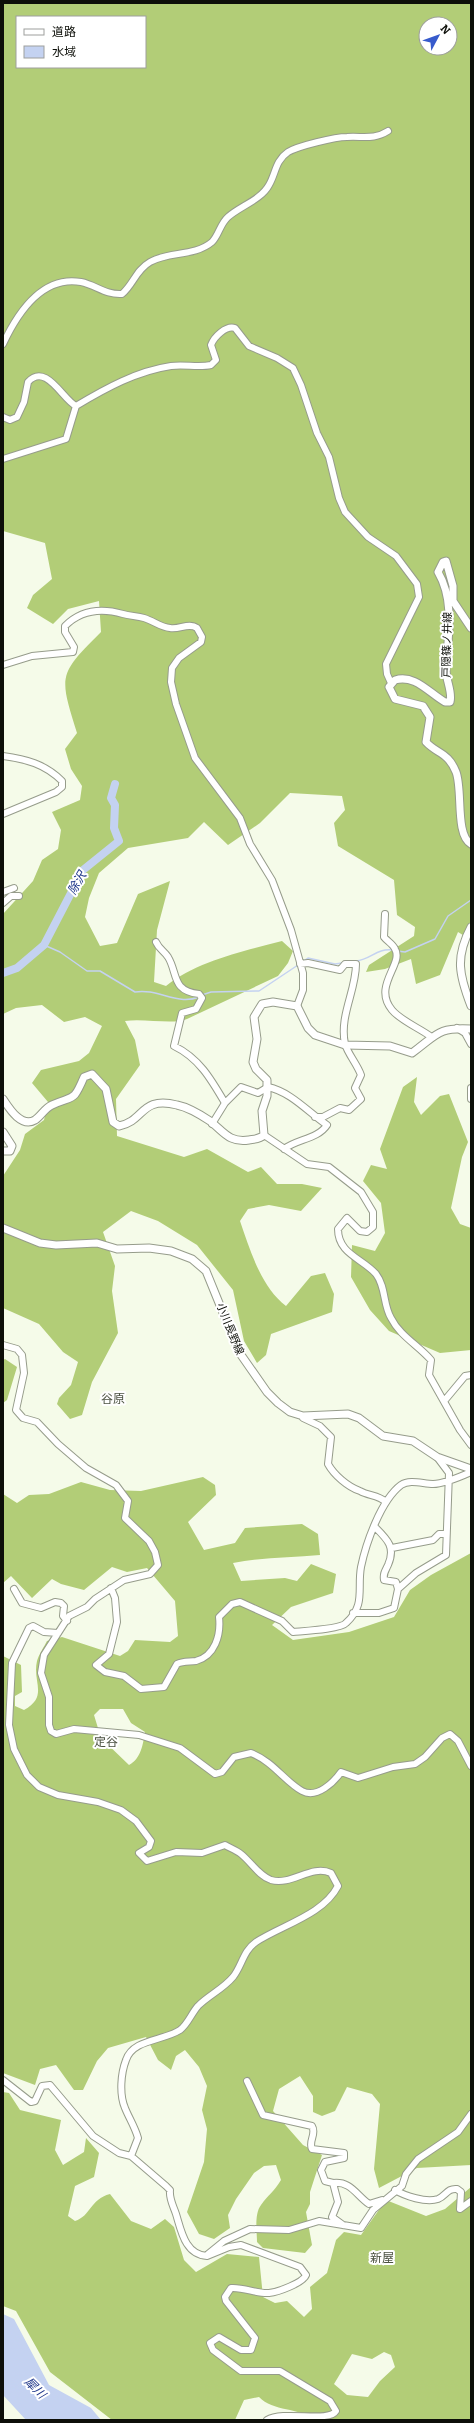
<svg xmlns="http://www.w3.org/2000/svg" width="474" height="2423" font-family="Bitter,'Noto Sans JP',serif">
<rect width="100%" height="100%" fill="#f5fbe9"/>
<path fill="#b2cd77" fill-rule="evenodd" d="M3 3H471V940L458 932 440 975 416 984 411 959 385 969 366 972 369 965 414 936 415 927 397 915 394 880 338 846 334 823 345 810 342 796 290 793 260 823 228 845 204 822 188 838 128 848 99 873 89 898 85 917 100 946 117 943 138 894 170 881 157 930 154 982 166 986C197 961 244 951 282 941L293 951 288 963 278 976 187 1019C173 1025 144 1018 125 1021L135 1040 140 1065 116 1099 117 1136 184 1157 207 1149 248 1172 261 1167 277 1184H302L322 1188 301 1211 269 1205 248 1209 240 1221C250 1250 261 1287 286 1306L311 1276 325 1273 334 1294 332 1312 271 1334 266 1355 257 1363 244 1341 233 1290 197 1245 158 1221 131 1211 103 1232 115 1266 112 1291 118 1333 92 1382 82 1415 70 1419 57 1404 59 1398 71 1385 78 1362 63 1352 39 1324 3 1308V1176L20 1150 25 1134 44 1120 48 1102 32 1083 41 1070 79 1061 89 1053 102 1026 85 1017 64 1022 42 1005 16 1008 3 1014V914L33 881 42 860 58 849 61 830 52 812 80 800 82 786 71 769 65 749 77 733C59 675 58 675 101 632L99 601 68 609 53 624 27 608 33 595 52 579 45 543 3 531ZM17 17H145V67H17ZM426 24H450V48H426Z
M417 1077 414 1102 421 1115 440 1096 449 1094 468 1142 462 1157 451 1208 460 1224 471 1228V1350L440 1353 389 1331 370 1310 351 1277 352 1245 375 1251 385 1233 381 1203 363 1181 371 1165 387 1169 380 1149 403 1087Z
M5 1359 17 1367 7 1400 3 1403V1360Z
M203 1477 215 1485 216 1495 188 1522 204 1550 235 1543 245 1528 302 1524 318 1534 320 1555C291 1558 261 1557 233 1563L241 1581 285 1578 297 1581 311 1564 336 1574 333 1593 291 1607 272 1625 293 1640 349 1632 394 1617 410 1590 431 1575 471 1553V2165L417 2168 379 2188 374 2169 380 2104 372 2094 347 2087 335 2111 322 2116 313 2112V2096L300 2076 279 2089 273 2111 303 2145 322 2155 310 2192V2204L306 2212 312 2245 305 2253 263 2248 257 2242C257 2232 254 2214 261 2205 268 2195 274 2192 281 2180L276 2165 264 2166 254 2173 236 2199 228 2215 230 2228 214 2239 199 2234 187 2212 204 2162 207 2129 202 2110 207 2086 199 2067 185 2050 176 2056 171 2070 158 2060 146 2037 108 2048 97 2061 83 2090H74L56 2065 40 2069 35 2085 3 2073V1656L21 1665 22 1692 15 1696V1706L24 1710C49 1696 32 1682 37 1661 39 1654 44 1647 47 1641L62 1637 120 1656 128 1651 135 1640 170 1642 178 1636 175 1601 147 1568 127 1572 112 1567 84 1590 61 1584 52 1579 32 1598 11 1576 3 1583V1494L17 1503 29 1495 49 1494 81 1482 110 1490 141 1491ZM100 1709H123L131 1723 145 1732C143 1744 141 1759 129 1765L101 1738 94 1715Z
M3 2092 9 2093 20 2110 61 2120 55 2150 63 2165 84 2152 86 2138 99 2153 94 2177 75 2186 68 2216 75 2221C91 2216 90 2199 110 2194L131 2221 151 2229 165 2219 174 2227 184 2260 196 2272 227 2254 259 2257 263 2297 275 2303 287 2301 304 2317 312 2309 310 2287 327 2273 336 2240 344 2232 361 2235 386 2200 426 2216 445 2209 471 2187V2420H315C299 2407 273 2412 259 2397L244 2400 235 2420H112L50 2372 16 2311 3 2306ZM384 2352 391 2355 395 2367 380 2381 368 2397 347 2395 334 2384 352 2354 372 2359Z"/>
<path fill="#c4d2f1" d="M3 2314 14 2319 49 2385 91 2408 101 2420H26L3 2395Z"/>
<g fill="none" stroke-linecap="round" stroke-linejoin="round">
<path stroke="#c4d2f1" stroke-width="1.5" d="M44 945 60 952 87 971H100L135 992C158 988 177 1006 199 997
M397 951 405 952 435 939 448 916 471 900
M356 961C372 959 376 948 393 950
M302 962 308 958 335 964 342 963
M202 995 211 992 259 991 298 965"/>
<path stroke="#c4d2f1" stroke-width="8" d="M3 973 17 968 44 945 83 870 119 841 114 828 115 805 111 798 115 784"/>
<g stroke="#969c8b" stroke-width="8">
<path id="minor" d="M3 344C17 314 41 275 81 282 96 285 105 295 122 294 133 285 136 270 150 262 169 251 194 257 212 242 219 235 220 224 228 217 240 206 261 200 269 185 276 173 275 161 288 152 298 146 335 137 347 137 363 136 374 140 388 131
M3 417 10 420 17 417 24 402 28 382C46 362 63 400 76 406
M3 459 66 439 76 406C106 388 137 371 171 366 185 364 198 368 211 365L216 360 211 345C214 337 226 325 235 328L249 346 277 358 293 368 301 385 317 433 329 457 339 498 345 512 368 537 396 556 417 584 419 597 386 664 387 674 391 683
M3 665 32 656 73 652 74 647 65 632V626C81 610 102 608 123 614 130 616 137 616 144 618 154 621 160 627 170 628 179 630 189 622 197 628L202 637 201 642 179 658 172 668 171 682 176 704 195 758 240 818 250 844 272 880 291 930 303 973V990L297 1006
M3 756C26 759 45 764 62 781V787L56 792 3 814
M3 892 14 888
M3 903 11 896H19
M385 914 384 937C387 941 393 944 395 949 404 964 372 986 392 1010 400 1020 419 1028 430 1036
M156 942C159 949 164 951 168 957 178 973 171 991 199 994L202 998 196 1009 182 1013 174 1046C199 1058 211 1079 225 1103
M300 964 308 963 340 970 345 964H356C356 991 339 1016 345 1044 348 1054 357 1064 361 1075L355 1088 361 1099 349 1110 340 1108 323 1117H315
M457 1028 465 1033 471 1044
M471 1088V1099
M212 1124 225 1103 241 1087 258 1093 268 1087C291 1092 308 1112 327 1125 318 1139 297 1139 284 1149
M264 1135 307 1164 329 1167 361 1192 373 1212V1227L367 1232 360 1231 347 1218 338 1229C338 1254 362 1258 376 1274 386 1287 383 1305 391 1318 400 1336 418 1345 431 1360L429 1375 460 1430 471 1445
M3 1345 17 1349 22 1355 24 1373 16 1410 23 1418 37 1422 58 1444 86 1468 116 1485 128 1501 125 1518 149 1541 155 1552 158 1565 150 1574 124 1580 95 1599 87 1607 69 1616 44 1655 41 1673 49 1697V1725L51 1731 56 1734 74 1729 139 1735 180 1748 215 1774 222 1772 234 1757 251 1753C274 1762 284 1781 302 1791 317 1799 334 1782 341 1772L358 1778 393 1767 415 1764 425 1757 442 1738 450 1734 458 1741 471 1766
M445 1400 465 1376 471 1375
M303 1416V1418L320 1426 331 1437 328 1464C334 1475 348 1487 360 1491 369 1496 378 1495 386 1502
M375 1527C387 1539 396 1547 388 1565 385 1571 383 1574 384 1580L396 1582 398 1589
M392 1548 433 1540 439 1534H446
M111 1588 115 1598 117 1622 109 1654 96 1665 105 1672 124 1676 141 1689 164 1687 177 1664C183 1661 189 1662 196 1661 215 1656 221 1635 219 1617L232 1604 240 1602 282 1621 293 1632C303 1631 341 1629 346 1623 366 1605 357 1589 361 1567 366 1543 381 1500 401 1485 410 1479 423 1484 433 1484 442 1484 462 1476 471 1472
M14 1589 22 1603 41 1608 55 1602 61 1603 64 1606 63 1616 67 1621
M353 1613H379L394 1608 398 1589 416 1573 446 1555 449 1473 437 1457
M58 1633 44 1632 33 1626 29 1628 12 1663 9 1725 14 1749 27 1775 39 1787 58 1795 98 1802 121 1810 136 1821 151 1841 149 1847 139 1853 147 1861 176 1852 202 1853 225 1845C230 1848 236 1850 241 1854 251 1862 259 1876 271 1880 292 1886 311 1864 331 1873L338 1886C323 1915 282 1925 256 1942 243 1951 242 1966 233 1977 223 1989 209 1995 198 2006 191 2014 188 2024 180 2030 163 2041 133 2039 126 2060 121 2073 119 2094 125 2108 129 2118 135 2127 138 2138L131 2156
M3 2080 31 2102 35 2101 42 2086 50 2085 93 2136 119 2153 131 2156 166 2186 170 2190C169 2199 173 2205 176 2214 181 2230 185 2255 207 2256L229 2247 241 2245 300 2267 306 2275C303 2283 278 2292 269 2293 257 2294 244 2287 231 2288L225 2297 226 2301 255 2338 251 2350H241L219 2337 210 2343 213 2350 241 2371H280L330 2401 336 2411C329 2423 284 2410 267 2420
M247 2081 263 2115 312 2126C317 2134 308 2141 312 2149L344 2153V2158L325 2162 321 2170 325 2181 333 2183 338 2202 332 2217 343 2225
M333 2183C351 2181 356 2195 369 2204L382 2200
M395 2190C405 2196 426 2203 438 2199 446 2196 447 2188 457 2189L461 2192 460 2209 471 2201
M208 2254 224 2241 250 2229 289 2230 319 2221 361 2228 373 2210 402 2186 406 2174 418 2159 458 2132 471 2114"/>
</g>
<g stroke="#969c8b" stroke-width="9">
<path id="major" d="M471 628 453 601V586L446 561 443 562 438 572C455 601 448 636 446 668 445 679 453 692 450 702H445C429 693 415 674 395 680L389 687 395 699 423 706 430 717 426 742C437 754 448 752 456 772 463 790 455 835 471 844
M471 927C455 957 459 975 471 1006
M3 1099C9 1108 21 1128 35 1120 41 1116 45 1108 52 1105 74 1095 73 1103 84 1077L92 1074 106 1089 113 1122 119 1126C145 1121 140 1096 177 1105 187 1107 201 1115 210 1121 224 1132 229 1143 249 1140 255 1139 260 1139 264 1135L262 1111 267 1096V1080L256 1069 253 1062 257 1039 254 1017 262 1004 273 1002 297 1006 308 1028 315 1035 345 1045 390 1046 412 1053C437 1035 437 1027 471 1029
M3 1132 12 1146 10 1151H3
M3 1228 40 1243 56 1245 97 1243 117 1249 149 1248 171 1251 192 1259 206 1271 239 1352 267 1392 278 1403 290 1412 303 1416 348 1414 359 1418 383 1436 413 1441 437 1457 471 1469"/>
</g>
<use href="#minor" stroke="#fff" stroke-width="6"/>
<use href="#major" stroke="#fff" stroke-width="7"/>
</g>
<g text-anchor="middle" dominant-baseline="central" stroke-width="4" stroke-linejoin="round" paint-order="stroke">
<g font-size="11" fill="#0d0f09" stroke="#fff">
<text transform="translate(447 645) rotate(-89)">戸隠篠ノ井線</text>
<text transform="translate(230 1329) rotate(68)">小川長野線</text>
</g>
<g font-size="12" font-style="italic" fill="#1b3388" stroke="#fff">
<text transform="translate(77 883) rotate(-60)">除沢</text>
<text transform="translate(35 2388) rotate(45)">犀川</text>
</g>
<g font-size="12" fill="#4c5242" stroke="#fff">
<text x="113" y="1399">谷原</text>
<text x="106" y="1742">定谷</text>
<text x="382" y="2258">新屋</text>
</g>
</g>
<rect width="474" height="2423" fill="none" stroke="#0d0f09" stroke-width="8"/>
<rect x="16" y="16" width="130" height="52" fill="#ffffff" stroke="#9e9f9d"/>
<rect x="24" y="29" width="20" height="6" fill="#ffffff" stroke="#9e9f9d"/>
<text x="52" y="36" font-size="12" fill="#0d0f09">道路</text>
<rect x="24" y="46" width="20" height="12" fill="#c4d2f1" stroke="#9e9f9d"/>
<text x="52" y="56" font-size="12" fill="#0d0f09">水域</text>
<g transform="translate(438 36) rotate(49)"><circle r="19" fill="#ffffff" stroke="#9e9f9d"/>
<path d="M0-3L7 15L0 10L-7 15Z" fill="#375bcc"/>
<text y="-6" font-size="11" font-weight="bold" text-anchor="middle" fill="#0d0f09">N</text>
</g>
</svg>
